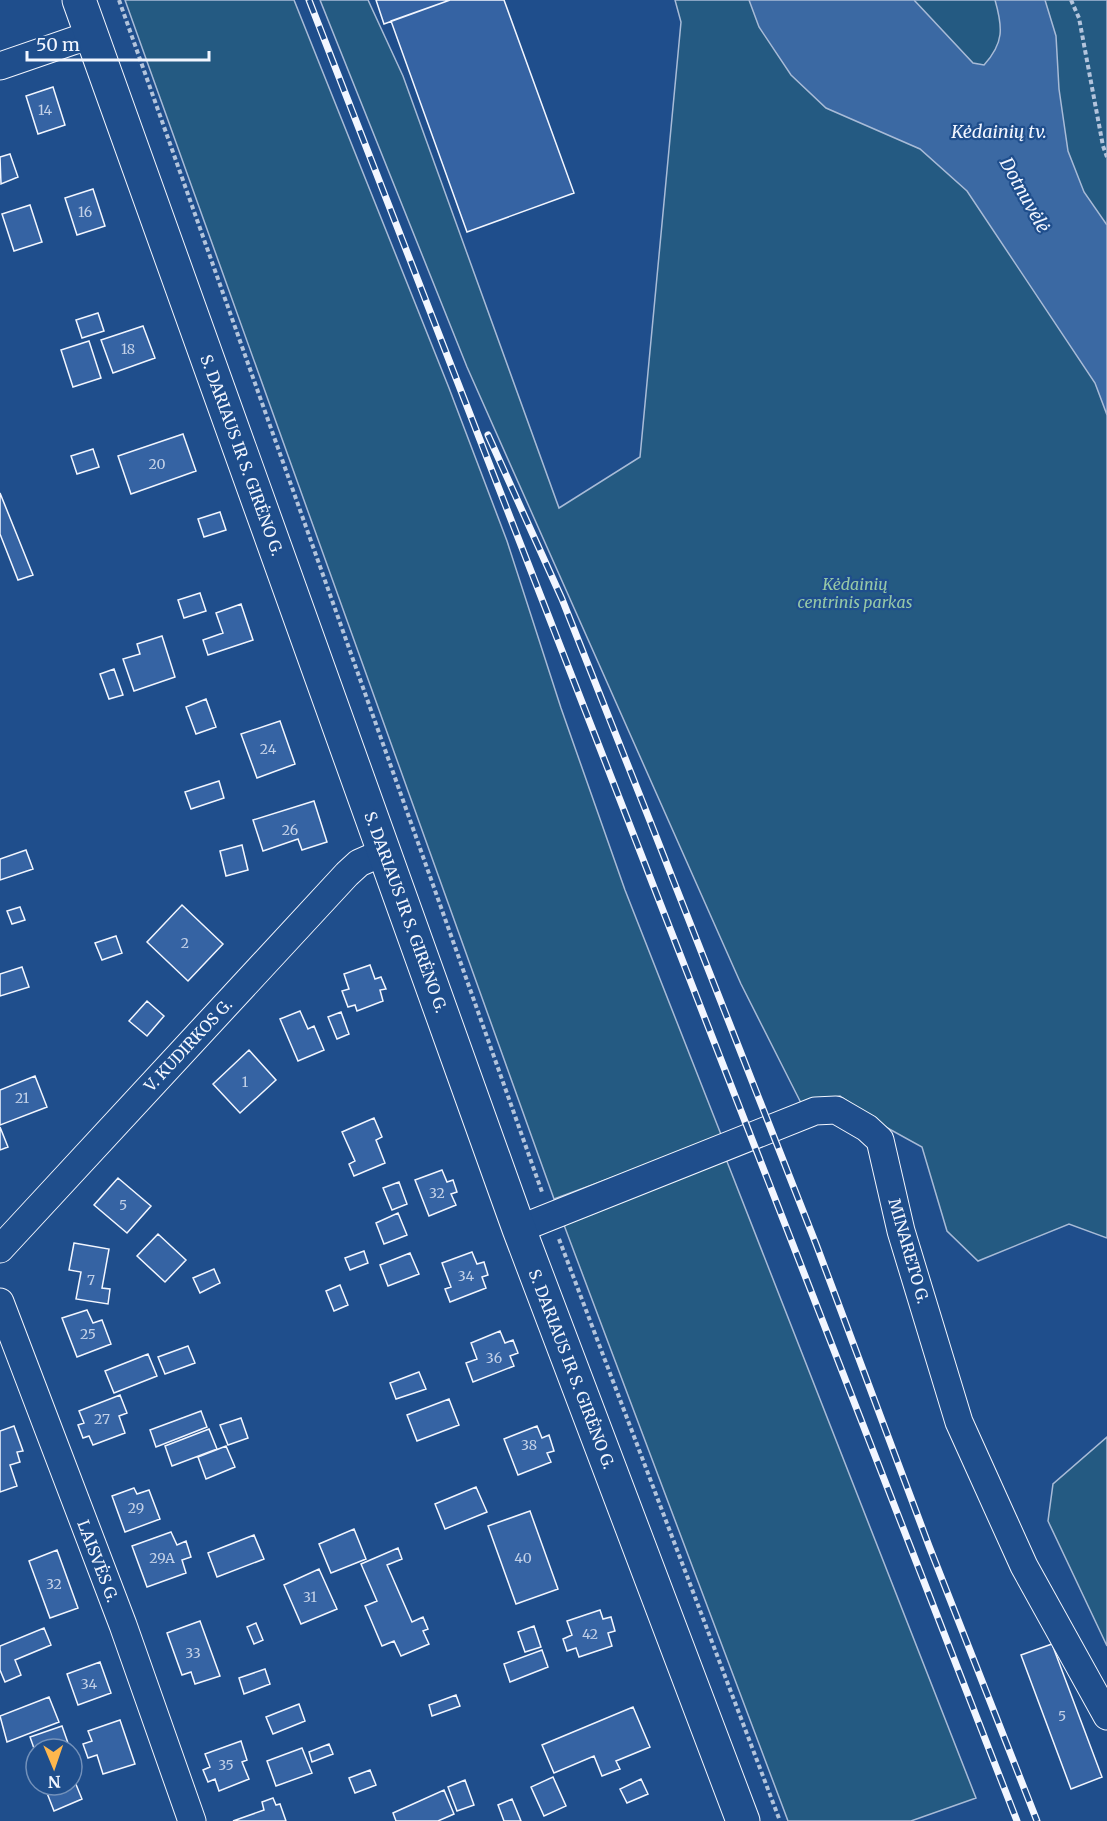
<svg xmlns="http://www.w3.org/2000/svg" width="1107" height="1821" font-family="Merriweather,serif">
<rect width="100%" height="100%" fill="#1f4e8c"/>
<path fill="#245a82" stroke="#a8bbd7" stroke-width="1.5" d="M125 0H294L449 388 507 541 561 708 625 890 722 1137 554 1199Z
M320 0H368L403 76 559 508 640 457 681 22 675 0H1107V1238L1069 1224 978 1261 947 1231 922 1147 882 1125 840 1096 801 1103 741 984 467 367Z
M726 1159 976 1798 911 1821H788L564 1225Z
M1107 1437V1646L1048 1521 1053 1484Z"/>
<path fill="#3b69a3" stroke="#a8bbd7" stroke-width="1.5" d="M749 0H914L973 63 984 65C1004 43 1003 28 995 0H1045L1056 36 1059 89 1068 151 1084 192 1107 225V415L1095 383 967 191 920 149 826 108 791 75 759 27Z"/>
<path fill="#3563a3" stroke="#f2f6ff" stroke-width="1.5" d="M376 0H450L384 24Z
M450 0H504L574 193 467 232 391 21Z
M53 87 65 125 38 134 26 96Z
M10 154 18 177 1 184 0 157Z
M93 189 105 226 77 235 65 198Z
M30 205 42 242 14 251 2 214Z
M98 313 104 331 82 338 76 320Z
M143 326 155 358 113 373 101 340Z
M89 341 101 378 73 387 61 350Z
M183 434 196 471 131 494 118 456Z
M93 449 99 467 77 474 71 456Z
M0 493 33 575 18 580 0 534Z
M220 512 226 530 204 537 198 519Z
M200 593 206 611 184 618 178 600Z
M241 604 253 640 208 655 203 640 223 633 216 613Z
M162 636 175 677 134 691 123 659 140 654 137 644Z
M114 669 123 695 109 699 100 674Z
M206 699 216 727 196 734 186 707Z
M280 721 295 764 257 778 241 734Z
M219 781 224 798 191 809 185 792Z
M314 801 327 842 302 850 298 839 263 851 253 820Z
M242 845 248 870 226 876 220 851Z
M26 850 33 869 0 880V859Z
M182 905 223 944 188 981 147 942Z
M20 907 25 920 12 924 7 911Z
M116 936 122 953 102 960 95 943Z
M370 965 375 979 381 977 386 989 380 990 383 1001 357 1011 355 1005 348 1007 342 991 349 989 344 974Z
M22 967 29 987 0 996V974Z
M147 1001 164 1016 147 1036 129 1021Z
M300 1011 308 1029 314 1026 324 1050 298 1061 280 1019Z
M341 1012 349 1034 337 1039 328 1017Z
M249 1050 276 1080 240 1113 213 1084Z
M35 1076 47 1107 0 1125V1090Z
M374 1118 382 1137 376 1140 385 1163 354 1176 349 1164 355 1161 342 1132Z
M0 1127 8 1147 0 1150Z
M442 1170 447 1182 453 1180 457 1192 451 1194 456 1205 429 1216 415 1180Z
M118 1178 151 1206 127 1233 94 1205Z
M399 1182 407 1204 392 1210 383 1188Z
M398 1213 407 1235 384 1244 376 1223Z
M158 1234 186 1260 165 1282 137 1256Z
M74 1243 109 1249 102 1288 110 1289 108 1304 76 1299 81 1272 69 1270Z
M364 1251 368 1263 350 1270 345 1258Z
M472 1252 477 1264 484 1262 488 1275 482 1277 486 1288 450 1302 445 1289 451 1287 442 1263Z
M410 1253 419 1274 388 1286 380 1265Z
M214 1269 220 1283 200 1293 193 1278Z
M340 1285 348 1305 334 1311 326 1291Z
M87 1310 93 1323 102 1320 111 1344 77 1357 62 1318Z
M500 1331 505 1343 513 1340 518 1353 510 1356 514 1366 473 1382 466 1363 477 1359 471 1343Z
M188 1346 195 1363 165 1374 158 1357Z
M148 1354 157 1376 114 1393 105 1371Z
M419 1372 426 1389 396 1399 390 1383Z
M120 1395 127 1413 119 1416 125 1433 93 1445 89 1436 83 1438 78 1425 84 1423 79 1411Z
M449 1399 459 1425 417 1441 407 1415Z
M201 1411 207 1427 156 1447 150 1430Z
M241 1418 248 1438 228 1445 220 1425Z
M14 1426 23 1451 17 1452 20 1462 10 1465 17 1486 0 1492V1431Z
M537 1426 542 1438 549 1435 554 1451 547 1453 551 1462 518 1475 504 1439Z
M209 1429 217 1449 172 1466 165 1446Z
M226 1446 235 1467 206 1479 198 1457Z
M476 1487 487 1512 445 1529 435 1504Z
M134 1488 137 1494 149 1490 160 1519 125 1532 112 1496Z
M530 1511 558 1589 516 1604 488 1526Z
M354 1529 366 1559 331 1573 319 1544Z
M171 1532 177 1545 186 1541 191 1557 182 1560 186 1573 147 1587 132 1546Z
M254 1535 264 1559 217 1577 208 1553Z
M398 1548 402 1559 387 1565 412 1622 423 1617 428 1629 423 1631 429 1644 401 1656 394 1641 382 1646 365 1606 377 1601 361 1564Z
M57 1550 78 1608 50 1618 29 1561Z
M319 1569 337 1609 301 1624 284 1585Z
M600 1610 603 1619 611 1617 615 1631 608 1633 612 1646 579 1657 576 1648 567 1651 563 1639 572 1635 567 1621Z
M200 1621 220 1676 195 1684 191 1672 182 1675 167 1633Z
M256 1623 263 1640 254 1644 247 1627Z
M534 1626 541 1647 525 1652 518 1632Z
M44 1628 51 1645 15 1660 21 1675 5 1682 0 1670V1646Z
M1052 1644 1102 1777 1071 1789 1021 1655Z
M542 1650 548 1667 510 1682 504 1664Z
M100 1662 111 1693 78 1705 67 1674Z
M265 1669 270 1684 244 1694 239 1678Z
M456 1695 460 1706 432 1716 429 1705Z
M49 1697 59 1722 7 1742 0 1716Z
M299 1704 305 1721 273 1734 266 1717Z
M633 1707 650 1747 616 1761 620 1769 602 1776 594 1756 554 1773 542 1745Z
M120 1720 135 1764 103 1774 97 1755 88 1758 83 1744 92 1741 88 1731Z
M62 1726 68 1743 52 1749H36V1754L30 1737Z
M241 1741 247 1760 242 1762 249 1779 219 1791 215 1779 208 1782 203 1770 210 1767 205 1754Z
M329 1744 333 1754 312 1762 309 1752Z
M302 1748 312 1773 276 1786 267 1761Z
M370 1770 376 1785 355 1793 349 1778Z
M553 1777 566 1806 544 1816 531 1787Z
M641 1779 648 1794 627 1803 620 1789Z
M465 1780 474 1805 457 1811 448 1787Z
M75 1782 82 1799 54 1811 47 1793Z
M444 1790 454 1814 438 1821H396L393 1813Z
M273 1798 276 1805 280 1804 286 1821H233L264 1810 262 1802Z
M512 1799 521 1821H504L498 1805Z"/>
<g fill="none" stroke-linecap="round" stroke-linejoin="round">
<g stroke="#f2f6ff" stroke-width="29">
<path id="minor" d="M0 66 90 35
M519 1229 815 1111 836 1110 867 1128 880 1140 901 1231 959 1422 1024 1566 1107 1716
M0 1249 347 874 359 863 384 852
M0 1302 123 1625 192 1821"/>
</g>
<g stroke="#f2f6ff" stroke-width="35">
<path id="major" d="M79 0 519 1229 743 1821"/>
</g>
<path stroke="#b3c4dc" stroke-width="4" stroke-dasharray="4.5 3" stroke-linecap="butt" d="M119 0 542 1192
M1071 0 1079 18 1103 146 1107 157
M559 1239 780 1821"/>
<use href="#minor" stroke="#1f4e8c" stroke-width="27"/>
<use href="#major" stroke="#1f4e8c" stroke-width="33"/>
<g stroke="#f2f6ff" stroke-width="7">
<path id="rail" d="M309 0 1017 1821
M488 435 562 599 650 821 816 1244 929 1546 1037 1821"/>
</g>
<use href="#rail" stroke="#1f4e8c" stroke-width="4.5" stroke-dasharray="14" stroke-linecap="butt"/>
</g>
<g text-anchor="middle" dominant-baseline="central" stroke-width="4.5" stroke-linejoin="round" paint-order="stroke">
<g font-size="14" fill="#c3d1e8">
<text x="45" y="110">14</text>
<text x="85" y="212">16</text>
<text x="128" y="349">18</text>
<text x="157" y="464">20</text>
<text x="268" y="749">24</text>
<text x="290" y="830">26</text>
<text x="185" y="943">2</text>
<text x="245" y="1082">1</text>
<text x="22" y="1098">21</text>
<text x="437" y="1193">32</text>
<text x="123" y="1205">5</text>
<text x="466" y="1276">34</text>
<text x="91" y="1280">7</text>
<text x="88" y="1334">25</text>
<text x="494" y="1358">36</text>
<text x="102" y="1419">27</text>
<text x="529" y="1445">38</text>
<text x="136" y="1508">29</text>
<text x="162" y="1558">29A</text>
<text x="523" y="1558">40</text>
<text x="54" y="1584">32</text>
<text x="310" y="1597">31</text>
<text x="590" y="1634">42</text>
<text x="193" y="1653">33</text>
<text x="89" y="1684">34</text>
<text x="1062" y="1716">5</text>
<text x="226" y="1765">35</text>
</g>
<g font-size="16" fill="#f2f6ff" stroke="#1f4e8c">
<text transform="translate(242 455) rotate(70)">S. DARIAUS IR S. GIRĖNO G.</text>
<text transform="translate(406 912) rotate(70)">S. DARIAUS IR S. GIRĖNO G.</text>
<text transform="translate(188 1045) rotate(-47)">V. KUDIRKOS G.</text>
<text transform="translate(909 1251) rotate(74)">MINARETO G.</text>
<text transform="translate(572 1369) rotate(69)">S. DARIAUS IR S. GIRĖNO G.</text>
<text transform="translate(98 1561) rotate(69)">LAISVĖS G.</text>
</g>
<g font-size="16" font-style="italic" fill="#97c8a6" stroke="#1f4e8c">
<text x="855" y="584">Kėdainių<tspan x="855" dy="18">centrinis parkas</tspan></text>
</g>
<g font-size="18" font-style="italic" fill="#f2f6ff" stroke="#1f4e8c">
<text x="999" y="131">Kėdainių tv.</text>
<text transform="translate(1025 195) rotate(61)">Dotnuvėlė</text>
</g>
</g>
<g transform="translate(54 1767) rotate(178)"><circle r="28" fill="#1f4e8c" stroke="#7391ba" stroke-width="1.5"/>
<path d="M0-4.5L10 22L0 15L-10 22Z" fill="#ffb74d"/>
<text y="-9" font-size="16" font-weight="bold" text-anchor="middle" fill="#f2f6ff">N</text>
</g>
<path d="M27 51v9h182v-9" fill="none" stroke="#f2f6ff" stroke-width="3"/>
<text x="36" y="51" font-size="18" fill="#f2f6ff" stroke="#1f4e8c" stroke-width="4.5" paint-order="stroke">50 m</text>
</svg>
